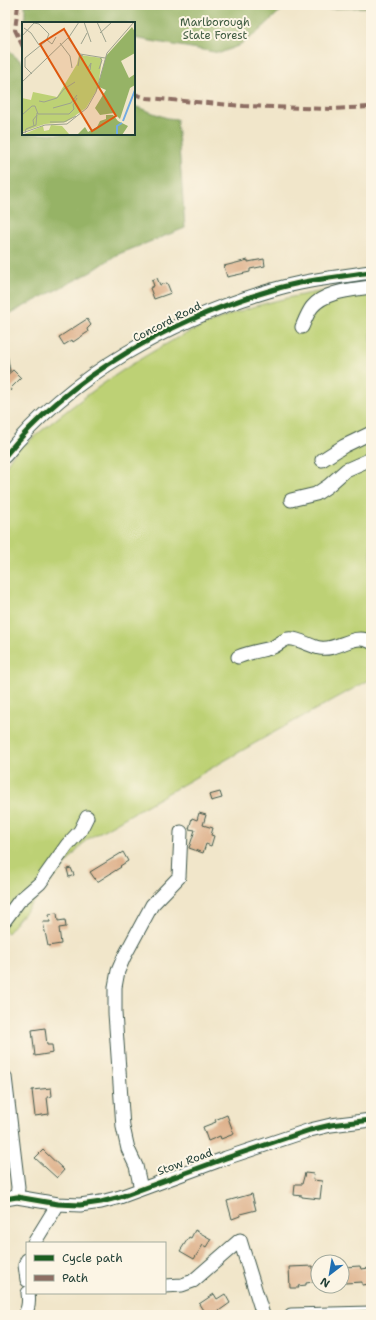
<svg xmlns="http://www.w3.org/2000/svg" width="376" height="1320" font-family="'Shantell Sans',sans-serif">
<rect width="100%" height="100%" fill="#fcf5e5"/>
<filter id="ink" filterUnits="userSpaceOnUse"><feTurbulence type="fractalNoise" baseFrequency=".025" numOctaves="2"/><feDisplacementMap in="SourceGraphic" scale="8" xChannelSelector="R" yChannelSelector="G"/><feConvolveMatrix kernelMatrix="1 2 1 2 8 2 1 2 1" color-interpolation-filters="sRGB"/></filter>
<filter id="wash" filterUnits="userSpaceOnUse"><feTurbulence type="fractalNoise" baseFrequency=".012" numOctaves="4" result="noise"/><feDisplacementMap in="SourceGraphic" scale="16" xChannelSelector="R" yChannelSelector="G"/><feGaussianBlur stdDeviation="0.9" result="paint"/><feColorMatrix in="noise" values="0 0 0 0 0 0 0 0 0 0 0 0 0 0 0 0 0 1.4 0 .05"/><feComposite in="paint" operator="in"/></filter>
<g filter="url(#wash)">
<rect width="100%" height="100%" fill="#f1e6ca"/>
<path fill="#bdd175" stroke="#6e8754" d="M371 283V679L271 734 86 840 7 933 5 931V467L21 442 24 445C92 389 161 337 246 309 287 296 329 290 371 283Z"/>
<path fill="#96b366" stroke="#5a784d" d="M25 5H371V7L303 10 284 9 278 13 258 32 238 46 220 53 134 38V23H25Z
M5 43 11 53 23 63V134H134V106L167 118 177 119 185 228 116 255 91 272 5 316Z"/>
<g id="blocks">
<path fill="#dfb38e" d="M264 259 265 266 250 269V272L227 277 224 266 248 260V262Z
M157 278 160 285 167 283 171 293 154 299 150 288 154 286 152 280Z
M87 319 91 325 87 329 88 332 73 342 72 340 64 345 59 337Z
M6 347 10 371 5 372V348Z
M13 370 21 378 11 388 12 390 5 397V375L6 376Z
M220 792 222 798 211 801 209 795Z
M199 813 206 815 203 825 213 828 211 835 214 836 211 846 206 844 203 853 189 848 195 830 189 829 192 818 197 820Z
M123 852 128 861 120 866 121 867 97 882 90 872Z
M71 868 74 875 69 877 67 869Z
M57 913 58 921 65 920 66 927 59 928 61 944 48 946 43 922H50L49 914Z
M45 1028 47 1045H52L53 1053 35 1056 32 1030Z
M51 1088 52 1096 47 1097 49 1114 35 1116 32 1090Z
M227 1115 234 1134 221 1139 220 1136 208 1141 203 1127 216 1122 215 1120Z
M43 1150 64 1170 57 1178 35 1158Z
M305 1173 314 1174 313 1180 322 1181 320 1199 302 1197V1196L294 1195 295 1184H302Z
M252 1194 256 1210 240 1214V1216L232 1219 227 1201Z
M195 1230 211 1239 206 1247 203 1245 194 1259 180 1251 189 1237 191 1238Z
M313 1266V1282L306 1283V1285L298 1286 299 1288H290L289 1267Z
M360 1266 361 1269 370 1268 371 1284 362 1285V1282L345 1283 344 1267Z
M214 1294 217 1299 225 1294 230 1303 213 1315H206L199 1304Z"/>
</g>
</g>
<g filter="url(#ink)">
<use href="#blocks" fill-opacity="0" stroke="#3e564a" stroke-width="1"/>
<g fill="none" stroke-linecap="round" stroke-linejoin="round">
<g stroke="#3e564a" stroke-width="15">
<path id="minor" d="M302 327C305 320 308 312 312 307 325 291 352 290 371 287
M5 456C71 374 173 319 272 290 304 280 338 277 371 272
M322 460 344 446 371 433
M291 500 316 494 328 486 346 470 371 459
M238 657C249 652 259 651 271 648 277 646 281 641 287 639 297 637 311 647 320 648 338 651 354 632 371 642
M5 920 19 901 40 883 67 845 80 831 87 817
M5 1077 18 1187 17 1197
M141 1189 136 1166 128 1149 123 1127 115 1013V987L118 971 124 957 152 905 179 877 181 832
M5 1199 17 1197 58 1204 80 1205 101 1202 120 1197 226 1158 310 1130 331 1125 371 1120
M34 1243 58 1204
M27 1260 25 1265 27 1280
M165 1286 182 1285 193 1281 240 1240 263 1315
M24 1315C29 1309 29 1300 28 1293
M291 1315 371 1313"/>
</g>
<path stroke="#3e564a" stroke-width="2" stroke-dasharray="1 3" stroke-linecap="butt" d="M5 9 13 5"/>
<use href="#minor" stroke="#fff" stroke-width="13"/>
<path stroke="#8d6e63" stroke-width="4" stroke-dasharray="8 4" stroke-linecap="butt" d="M18 5 15 30 23 47
M134 94 147 98 244 106 331 109 371 107"/>
<g stroke="#fcf5e5" stroke-width="8">
<path id="cycleway" d="M5 456C71 374 173 319 272 290 304 280 338 277 371 272
M5 1199 17 1197 58 1204 80 1205 101 1202 120 1197 226 1158 310 1130 331 1125 371 1120
M291 1315 371 1313"/>
</g>
<use href="#cycleway" stroke="#1b5e20" stroke-width="5"/>
</g>
</g>
<g text-anchor="middle" dominant-baseline="central" stroke-width="4" stroke-linejoin="round" paint-order="stroke">
<g font-size="11" fill="#3f5b41" stroke="#fcf5e5">
<text x="215" y="22">Marlborough<tspan x="215" dy="13">State Forest</tspan></text>
</g>
<g font-size="11" fill="#1f3d34" stroke="#fcf5e5">
<text transform="translate(167 322) rotate(-27)">Concord Road</text>
<text transform="translate(185 1162) rotate(-20)">Stow Road</text>
</g>
</g>
<g transform="translate(22 22)">
<rect width="113" height="113" fill="#f1e6ca"/>
<path d="M57 33 80 36 76 66 64 86 44 100 23 102 0 110V76L9 78 11 70 35 75 55 42ZM29 103 40 104 47 112 55 113H0L21 104 22 109 27 108Z" fill="#bdd175"/>
<path d="M110 5 113 10V31L99 39 107 56 113 52V63L108 66 98 97 101 100 92 91 78 93 73 86 84 68 77 65V60L84 34ZM84 93H91L96 99 106 104 100 113H55L63 105 66 110 75 105 78 99 84 97Z" fill="#96b366"/>
<path fill="none" stroke="#72abe2" stroke-width="2" d="M101 99 113 68M95 113V104L100 101"/>
<path fill="none" stroke="#9da28e" stroke-width="1" d="M62 0 69 20M75 0 84 20M2 6 9 11 17 23M78 11 90 0M0 14 12 1 17 2 27 12 24 19 3 36V45L10 52M46 16 58 32 83 36M25 18 30 22 34 15M38 21 48 34 50 46M59 22 65 11M56 44 58 33 61 34M66 46 69 41 68 48M77 47 80 38 78 36M0 60 47 15 57 0M17 79 22 80 35 76 42 67 53 60M31 86 49 81 55 73M0 93 10 84H13L16 92H47L52 87 51 83 55 76M28 100H42L54 94M12 104 11 98 15 93M0 111 23 103 45 102 65 86 74 70 85 31 112 0M3 111 4 107 14 103 15 91"/>
<path fill="#de580e" fill-opacity="0.15" stroke="#de580e" stroke-width="2" d="M42 7 94 94 70 109 18 22Z"/>
<rect width="113" height="113" fill="none" stroke="#1f3d34" stroke-width="2"/>
</g>
<rect width="376" height="1320" fill="none" stroke="#fcf5e5" stroke-width="20"/>
<rect x="26" y="1242" width="140" height="52" fill="#fcf5e5" stroke="#a4ab9e"/>
<rect x="34" y="1255" width="20" height="6" fill="#1b5e20" stroke="#a4ab9e"/>
<text x="62" y="1262" font-size="12" fill="#1f3d34">Cycle path</text>
<rect x="34" y="1275" width="20" height="6" fill="#8d6e63" stroke="#a4ab9e"/>
<text x="62" y="1282" font-size="12" fill="#1f3d34">Path</text>
<g transform="translate(330 1274) rotate(211)"><circle r="19" fill="#fcf5e5" stroke="#a4ab9e"/>
<path d="M0-3L7 15L0 10L-7 15Z" fill="#1f6fb2"/>
<text y="-6" font-size="11" font-weight="bold" text-anchor="middle" fill="#1f3d34">N</text>
</g>
</svg>
